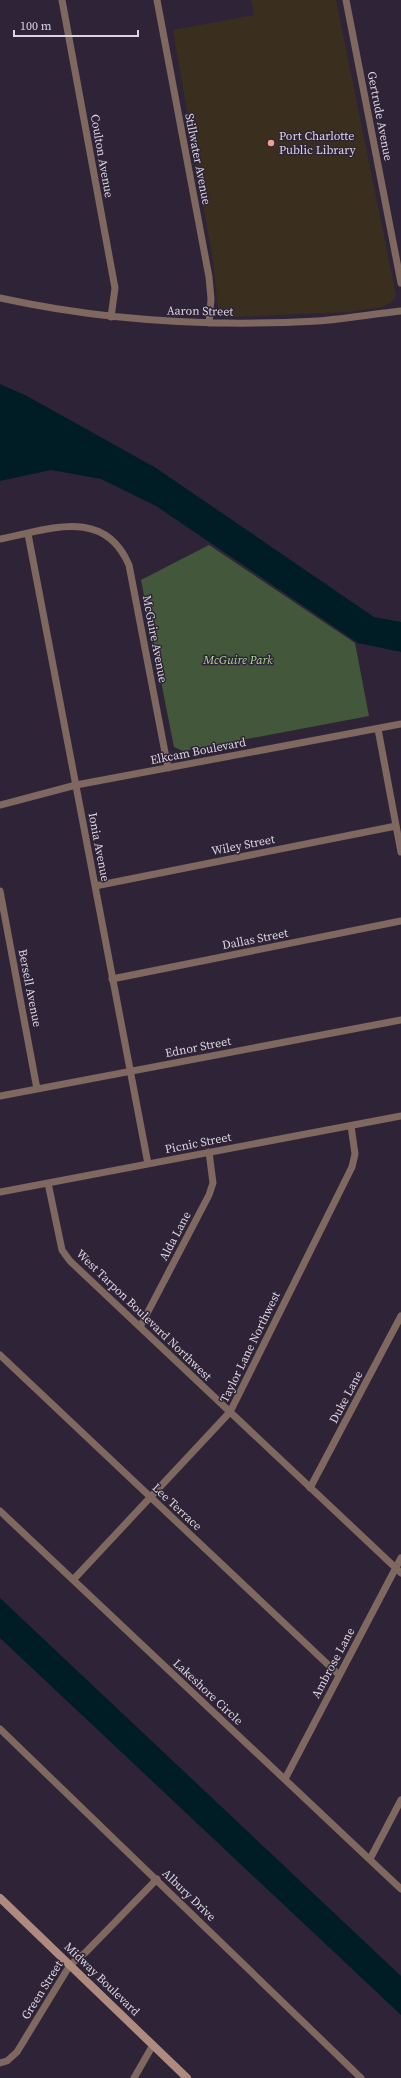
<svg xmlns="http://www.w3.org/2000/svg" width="401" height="2078" font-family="'Source Serif 4',serif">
<rect width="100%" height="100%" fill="#2f2437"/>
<path fill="#3a2f1f" d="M251 0H336L395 290 396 296 391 303 382 307 349 312 229 317 223 314 218 308 213 261 173 30 254 15Z"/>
<path fill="#43583a" d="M209 545 355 643 369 716 183 751 174 747 141 580Z"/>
<path fill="#001c25" d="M0 384 27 396 156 468 374 617 401 622V652L358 643 156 506 101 479 51 470 0 481Z
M0 1598 401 1976V2015L0 1638Z"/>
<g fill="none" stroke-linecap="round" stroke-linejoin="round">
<path stroke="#7e6860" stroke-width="7" d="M62 0 115 288 111 317
M157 0 209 277 211 299 209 323
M346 0 401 283
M0 298C104 321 210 327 317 321 345 319 373 314 401 311
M28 534 148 1164
M0 539C48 530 104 506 129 565L168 768
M378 729 401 852
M0 805 76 785 401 724
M95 886 396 826
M0 891 37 1089
M112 979 401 921
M0 1096 401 1020
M48 1183 62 1250 70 1261 401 1573
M0 1192 401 1116
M140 1327 209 1195 213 1183 209 1152
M0 1355 339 1675
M310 1488 401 1316
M0 1511 401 1889
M73 1580 230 1412 352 1167 355 1154 351 1126
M0 1729 361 2078
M285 1779 401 1558
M370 1859 401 1800
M0 2063 7 2061 17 2052 70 1965 86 1952 157 1879
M134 2078 153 2045"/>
<path stroke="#af8b7f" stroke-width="8" d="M0 1898 187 2078"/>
</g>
<circle fill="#f59d8d" stroke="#2f2437" stroke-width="1.5" cx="271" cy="143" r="4"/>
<g text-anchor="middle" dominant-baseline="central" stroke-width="3" stroke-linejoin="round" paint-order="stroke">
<g font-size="12" fill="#dbd5e1" stroke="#2f2437">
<text transform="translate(380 116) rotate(79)">Gertrude Avenue</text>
<text transform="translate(102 156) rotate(80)">Coulton Avenue</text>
<text transform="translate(198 159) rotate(79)">Stillwater Avenue</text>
<text transform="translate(200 311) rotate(1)">Aaron Street</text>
<text transform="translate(155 639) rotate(79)">McGuire Avenue</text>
<text transform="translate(198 751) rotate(-11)">Elkcam Boulevard</text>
<text transform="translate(243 845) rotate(-11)">Wiley Street</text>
<text transform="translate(99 847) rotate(79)">Ionia Avenue</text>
<text transform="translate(255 939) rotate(-11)">Dallas Street</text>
<text transform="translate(30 988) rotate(79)">Bersell Avenue</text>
<text transform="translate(198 1047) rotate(-11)">Ednor Street</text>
<text transform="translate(198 1143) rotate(-11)">Picnic Street</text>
<text transform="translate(175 1236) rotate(-62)">Alda Lane</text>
<text transform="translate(144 1315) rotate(44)">West Tarpon Boulevard Northwest</text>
<text transform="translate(250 1347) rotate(-64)">Taylor Lane Northwest</text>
<text transform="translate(346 1397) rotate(-62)">Duke Lane</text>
<text transform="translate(177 1507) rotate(43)">Lee Terrace</text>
<text transform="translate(333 1663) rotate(-62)">Ambrose Lane</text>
<text transform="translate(208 1692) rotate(43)">Lakeshore Circle</text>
<text transform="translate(189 1895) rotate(44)">Albury Drive</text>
<text transform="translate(102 1979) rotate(44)">Midway Boulevard</text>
<text transform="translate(42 1990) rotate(-58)">Green Street</text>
</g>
<g font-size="12" fill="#dbd5e1" stroke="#2f2437" text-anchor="start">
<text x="279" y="136">Port Charlotte<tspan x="279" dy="14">Public Library</tspan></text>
</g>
<g font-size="12" font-style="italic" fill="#abd998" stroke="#2f2437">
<text x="238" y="660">McGuire Park</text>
</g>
</g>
<path d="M14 30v6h124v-6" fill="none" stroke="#dbd5e1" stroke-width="2"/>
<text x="20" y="30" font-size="12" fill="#dbd5e1" stroke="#2f2437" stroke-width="3" paint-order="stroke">100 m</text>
</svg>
